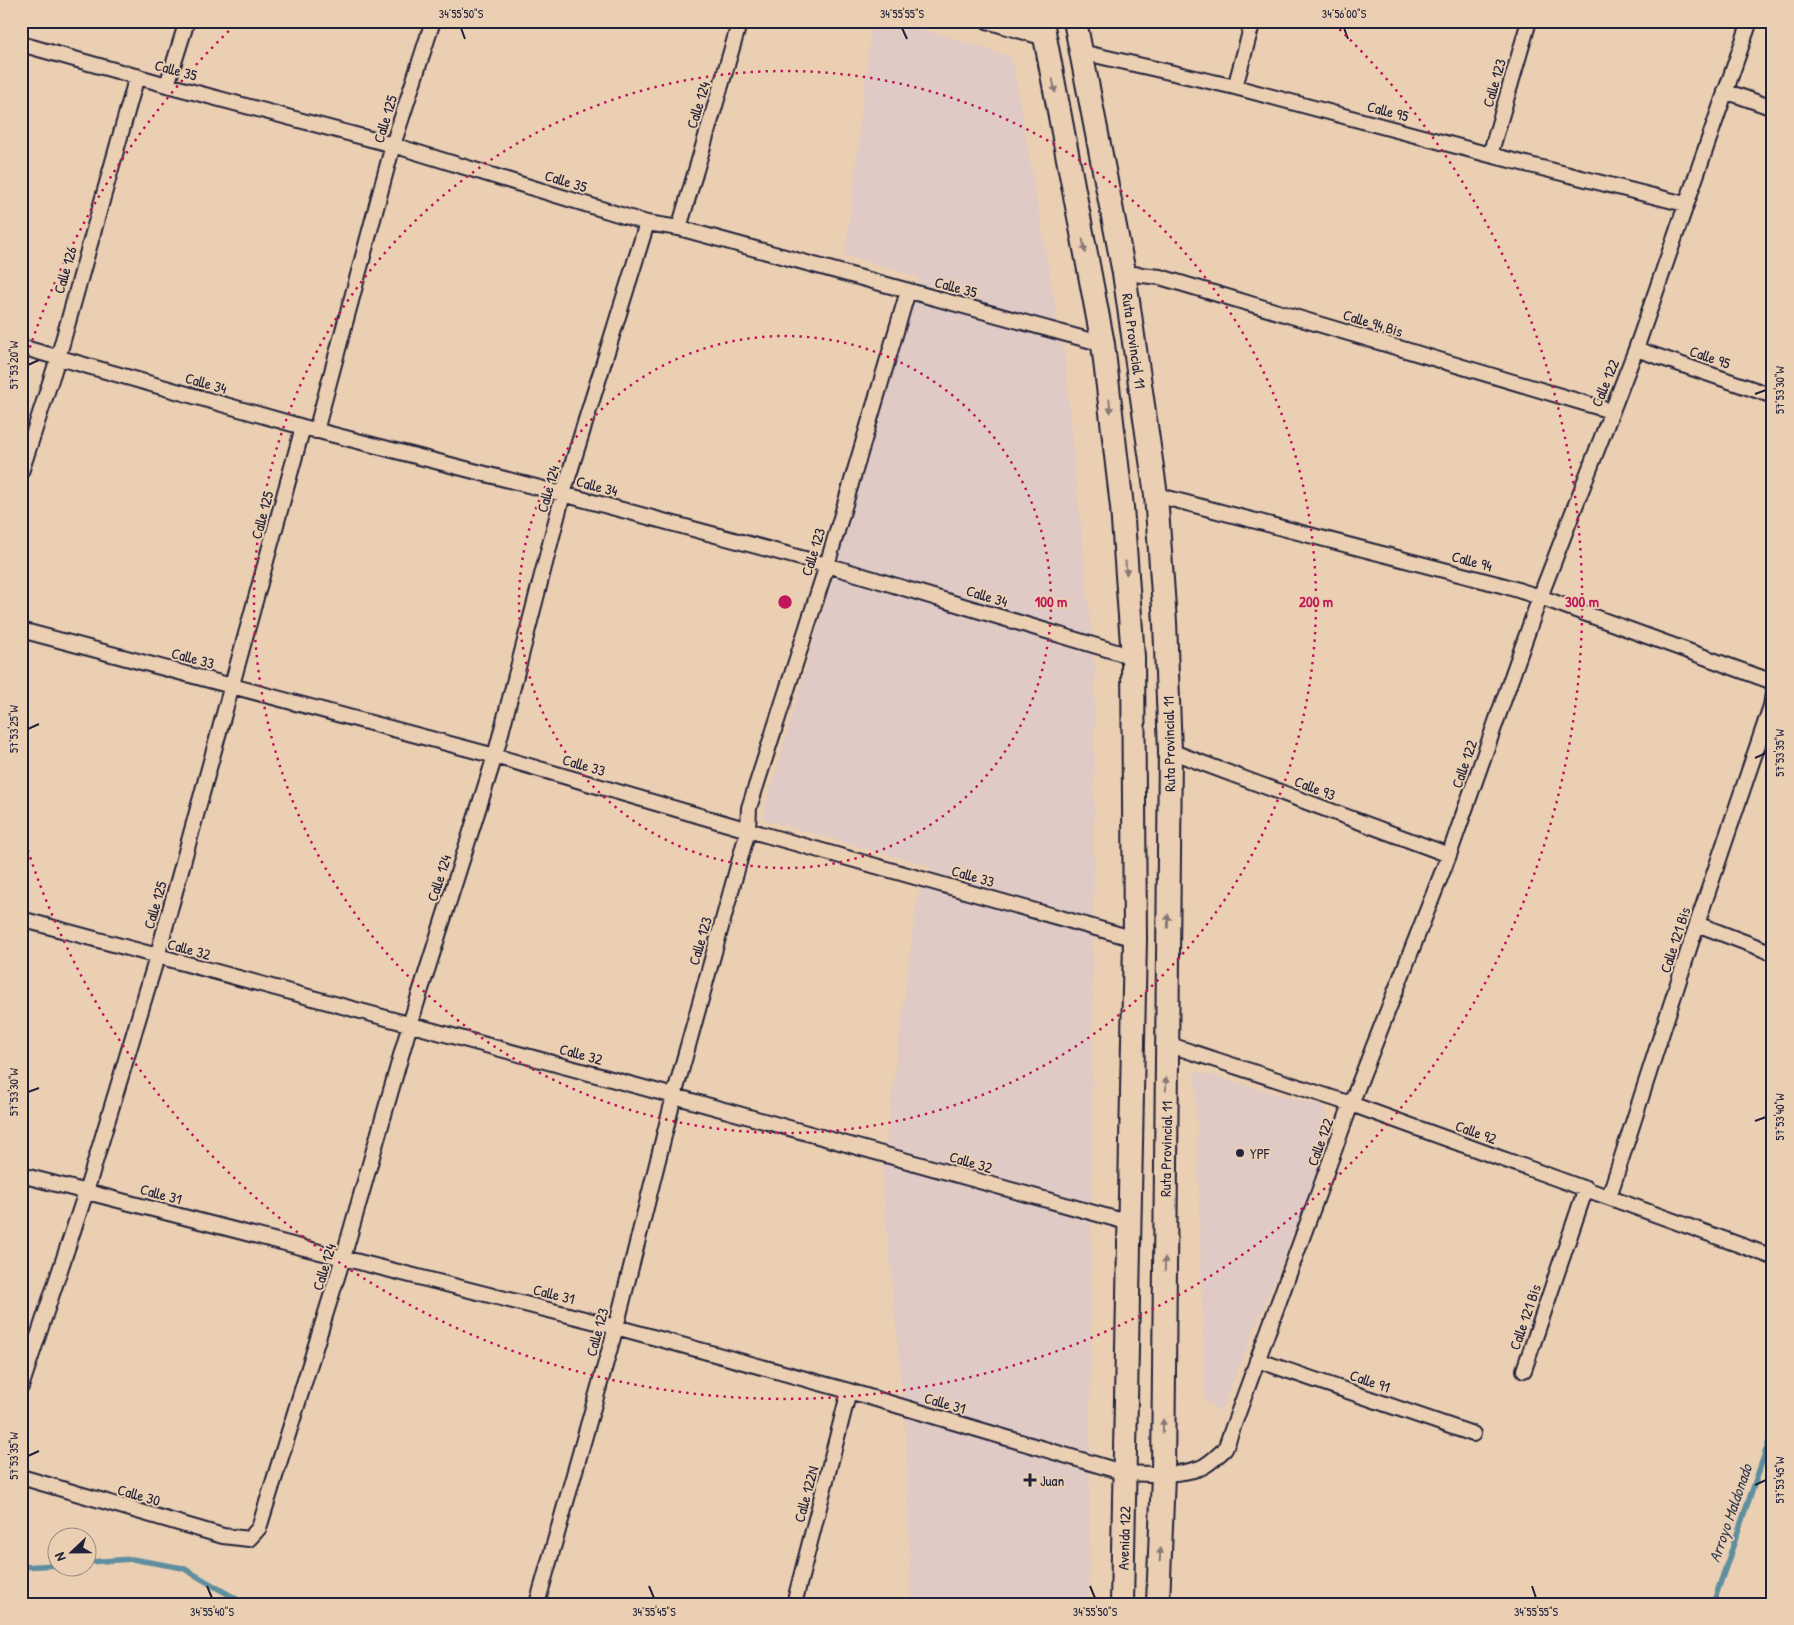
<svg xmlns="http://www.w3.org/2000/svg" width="1794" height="1625" font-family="'Patrick Hand',sans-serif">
<rect width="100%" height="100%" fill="#ebcfb2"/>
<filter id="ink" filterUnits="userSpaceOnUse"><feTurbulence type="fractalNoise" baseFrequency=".02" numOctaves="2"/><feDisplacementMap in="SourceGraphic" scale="10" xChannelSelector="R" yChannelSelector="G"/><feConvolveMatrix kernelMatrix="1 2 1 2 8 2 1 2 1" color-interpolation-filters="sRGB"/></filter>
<g filter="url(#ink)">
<path fill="#dfcac5" d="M872 21H896L1012 57 1065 362 1095 671 1089 1604H911L906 1435 882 1173 917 897 932 867 762 819 919 277 845 256Z
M1195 1071 1324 1107 1334 1134 1221 1412 1205 1400Z"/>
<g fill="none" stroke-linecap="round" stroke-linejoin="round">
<path stroke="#5f8f9f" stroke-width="5.5" d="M88 1562 132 1559 183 1568 245 1604
M21 1567 58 1565
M1713 1604 1773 1430"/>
<g stroke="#22223b" stroke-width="18">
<path id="minor" d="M987 21 1045 38
M21 44 167 85 393 145 647 223 679 228 1103 344
M1081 52 1235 87 1490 155 1685 204
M167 85 187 21
M1235 87 1253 21
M1725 91 1773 108
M1490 155 1529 21
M679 228 740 21
M1124 273 1160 277 1611 411
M21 347 303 427 563 494 827 565 1133 657
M1636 349 1773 396
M316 431 393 145 433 21
M21 472 58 358 137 76
M1156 495 1505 586 1540 597 1773 682
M21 630 495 756 748 830 1135 939
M1170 751 1449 855
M21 919 674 1096 1130 1223
M1697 924 1773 953
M1167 1044 1351 1104 1773 1257
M21 1175 343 1258 616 1327 849 1391 1125 1473C1148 1474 1178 1476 1200 1468 1209 1465 1217 1456 1225 1449L1351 1104 1449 855 1540 597 1636 349 1750 21
M1609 1197 1697 924 1771 706 1773 693
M1257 1360 1473 1434
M1524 1370 1586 1188
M21 1387 86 1192 157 957 303 427
M21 1477 223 1536 249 1539 259 1528 343 1258 410 1024 495 756 563 494 647 223
M537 1604 616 1327 674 1096 748 830 749 808 827 565 908 291
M794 1604 849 1391"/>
</g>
<g stroke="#22223b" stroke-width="26">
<path id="primary" d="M1042 21 1103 344 1122 507 1133 657 1135 939 1122 1604
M1075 21 1124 273 1156 495 1165 622 1170 751 1163 1475 1158 1604"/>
</g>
<use href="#minor" stroke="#ebcfb2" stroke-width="14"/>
<use href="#primary" stroke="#ebcfb2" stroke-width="22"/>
</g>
<defs><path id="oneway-solid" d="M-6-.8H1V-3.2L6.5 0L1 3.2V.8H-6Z" transform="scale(1.25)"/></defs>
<g fill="#867876">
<use href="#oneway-solid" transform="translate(1054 86) rotate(79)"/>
<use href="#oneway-solid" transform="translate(1084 246) rotate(79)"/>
<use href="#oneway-solid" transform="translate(1110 406) rotate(84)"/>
<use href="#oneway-solid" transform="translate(1126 568) rotate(86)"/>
<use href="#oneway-solid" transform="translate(1168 921) rotate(-89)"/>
<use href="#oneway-solid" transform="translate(1166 1084) rotate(-89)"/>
<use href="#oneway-solid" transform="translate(1165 1264) rotate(-89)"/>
<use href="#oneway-solid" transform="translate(1163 1426) rotate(-89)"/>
<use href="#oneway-solid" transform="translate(1160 1555) rotate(-88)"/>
</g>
</g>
<path fill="none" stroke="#22223b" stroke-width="2" d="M461 28 465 39M902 28 907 39M1344 28 1348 39M28 365 39 360M1755 394 1766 390M28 729 39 724M1755 758 1766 753M28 1092 39 1088M1755 1121 1766 1117M28 1456 39 1451M1755 1485 1766 1480M207 1586 212 1598M649 1586 654 1598M1090 1586 1095 1598M1532 1586 1536 1598"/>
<g fill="none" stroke="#c2185b" stroke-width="2.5" stroke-dasharray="2.5 5">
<circle cx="785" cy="602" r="266"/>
<circle cx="785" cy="602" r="531"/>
<path d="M23 369A797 797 0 0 1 236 24M1334 24A797 797 0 1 1 23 835"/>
</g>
<g fill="#22223b" stroke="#ebcfb2" stroke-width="2">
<circle cx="1240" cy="1153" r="5"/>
<path d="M1027.5 1472.5h5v5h5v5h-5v5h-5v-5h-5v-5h5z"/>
</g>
<g text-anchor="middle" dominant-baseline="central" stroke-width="4" stroke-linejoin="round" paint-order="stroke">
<g font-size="15" fill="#22223b" stroke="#ebcfb2">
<text transform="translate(176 70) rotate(15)">Calle 35</text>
<text transform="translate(1494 83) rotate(-74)">Calle 123</text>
<text transform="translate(698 105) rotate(-73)">Calle 124</text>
<text transform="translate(1388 111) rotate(15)">Calle 95</text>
<text transform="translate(385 119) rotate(-73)">Calle 125</text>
<text transform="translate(566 181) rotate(17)">Calle 35</text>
<text transform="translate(65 270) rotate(-74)">Calle 126</text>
<text transform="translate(956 287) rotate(15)">Calle 35</text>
<text transform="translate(1373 323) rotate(17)">Calle 94 Bis</text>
<text transform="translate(1134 341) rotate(82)">Ruta Provincial 11</text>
<text transform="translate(1710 357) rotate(19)">Calle 95</text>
<text transform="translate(206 383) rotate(16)">Calle 34</text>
<text transform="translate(1605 383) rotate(-68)">Calle 122</text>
<text transform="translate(597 486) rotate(15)">Calle 34</text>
<text transform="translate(548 489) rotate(-74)">Calle 124</text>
<text transform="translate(262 515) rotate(-75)">Calle 125</text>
<text transform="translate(813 552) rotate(-73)">Calle 123</text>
<text transform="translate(1472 561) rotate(15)">Calle 94</text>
<text transform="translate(987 596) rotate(17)">Calle 34</text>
<text transform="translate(193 658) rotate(15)">Calle 33</text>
<text transform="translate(1169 744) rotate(-91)">Ruta Provincial 11</text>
<text transform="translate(1464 764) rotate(-71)">Calle 122</text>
<text transform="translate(584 765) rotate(16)">Calle 33</text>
<text transform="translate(1315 788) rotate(21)">Calle 93</text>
<text transform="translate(973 876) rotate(16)">Calle 33</text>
<text transform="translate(439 878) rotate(-72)">Calle 124</text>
<text transform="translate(155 905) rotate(-74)">Calle 125</text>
<text transform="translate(1675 940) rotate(-72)">Calle 121 Bis</text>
<text transform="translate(700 941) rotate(-74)">Calle 123</text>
<text transform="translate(189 949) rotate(15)">Calle 32</text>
<text transform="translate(581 1054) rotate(15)">Calle 32</text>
<text transform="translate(1476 1132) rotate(20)">Calle 92</text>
<text transform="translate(1320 1142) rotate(-70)">Calle 122</text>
<text transform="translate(1166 1149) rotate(-89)">Ruta Provincial 11</text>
<text transform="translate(971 1162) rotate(16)">Calle 32</text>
<text transform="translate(161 1194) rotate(15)">Calle 31</text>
<text transform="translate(324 1267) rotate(-73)">Calle 124</text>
<text transform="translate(554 1294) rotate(14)">Calle 31</text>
<text transform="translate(1525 1317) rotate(-71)">Calle 121 Bis</text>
<text transform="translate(597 1332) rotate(-75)">Calle 123</text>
<text transform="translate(1370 1381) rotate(19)">Calle 91</text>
<text transform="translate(945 1403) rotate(16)">Calle 31</text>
<text transform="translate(806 1494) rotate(-75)">Calle 122N</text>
<text transform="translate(139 1495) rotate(16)">Calle 30</text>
<text transform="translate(1124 1538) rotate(-88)">Avenida 122</text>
</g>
<g font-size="15" fill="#22223b" stroke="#ebcfb2" text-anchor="start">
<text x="1250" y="1153">YPF</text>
<text x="1040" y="1480">Juan</text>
</g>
<g font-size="16" font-style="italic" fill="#313d54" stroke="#ebcfb2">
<text transform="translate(1730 1513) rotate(-71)">Arroyo Maldonado</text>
</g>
</g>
<circle cx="785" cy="602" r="8" fill="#c2185b" stroke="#ebcfb2" stroke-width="2.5"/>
<g font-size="15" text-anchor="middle" font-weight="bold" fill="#c2185b" stroke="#ebcfb2" stroke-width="4" stroke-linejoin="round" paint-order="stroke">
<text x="1051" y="607">100 m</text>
<text x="1316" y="607">200 m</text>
<text x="1582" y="607">300 m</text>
</g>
<rect width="1794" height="1625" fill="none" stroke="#ebcfb2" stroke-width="55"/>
<g transform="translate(72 1552) rotate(248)"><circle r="24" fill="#ebcfb2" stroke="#9b8a82"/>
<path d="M0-4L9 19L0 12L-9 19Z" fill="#22223b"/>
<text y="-8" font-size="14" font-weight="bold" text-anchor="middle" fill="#22223b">N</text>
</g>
<rect x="28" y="28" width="1738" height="1570" fill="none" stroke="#22223b" stroke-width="2"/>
<g font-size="12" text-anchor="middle" fill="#22223b">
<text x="461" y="18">34°55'50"S</text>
<text x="902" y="18">34°55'55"S</text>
<text x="1344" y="18">34°56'00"S</text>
<text transform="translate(14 365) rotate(-90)" y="4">57°53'20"W</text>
<text transform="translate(1780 390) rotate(-90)" y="4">57°53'30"W</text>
<text transform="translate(14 729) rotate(-90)" y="4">57°53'25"W</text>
<text transform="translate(1780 753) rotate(-90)" y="4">57°53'35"W</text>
<text transform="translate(14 1092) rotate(-90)" y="4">57°53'30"W</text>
<text transform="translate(1780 1117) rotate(-90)" y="4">57°53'40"W</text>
<text transform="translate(14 1456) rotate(-90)" y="4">57°53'35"W</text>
<text transform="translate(1780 1480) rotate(-90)" y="4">57°53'45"W</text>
<text x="212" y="1616">34°55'40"S</text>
<text x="654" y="1616">34°55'45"S</text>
<text x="1095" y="1616">34°55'50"S</text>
<text x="1536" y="1616">34°55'55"S</text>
</g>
</svg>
